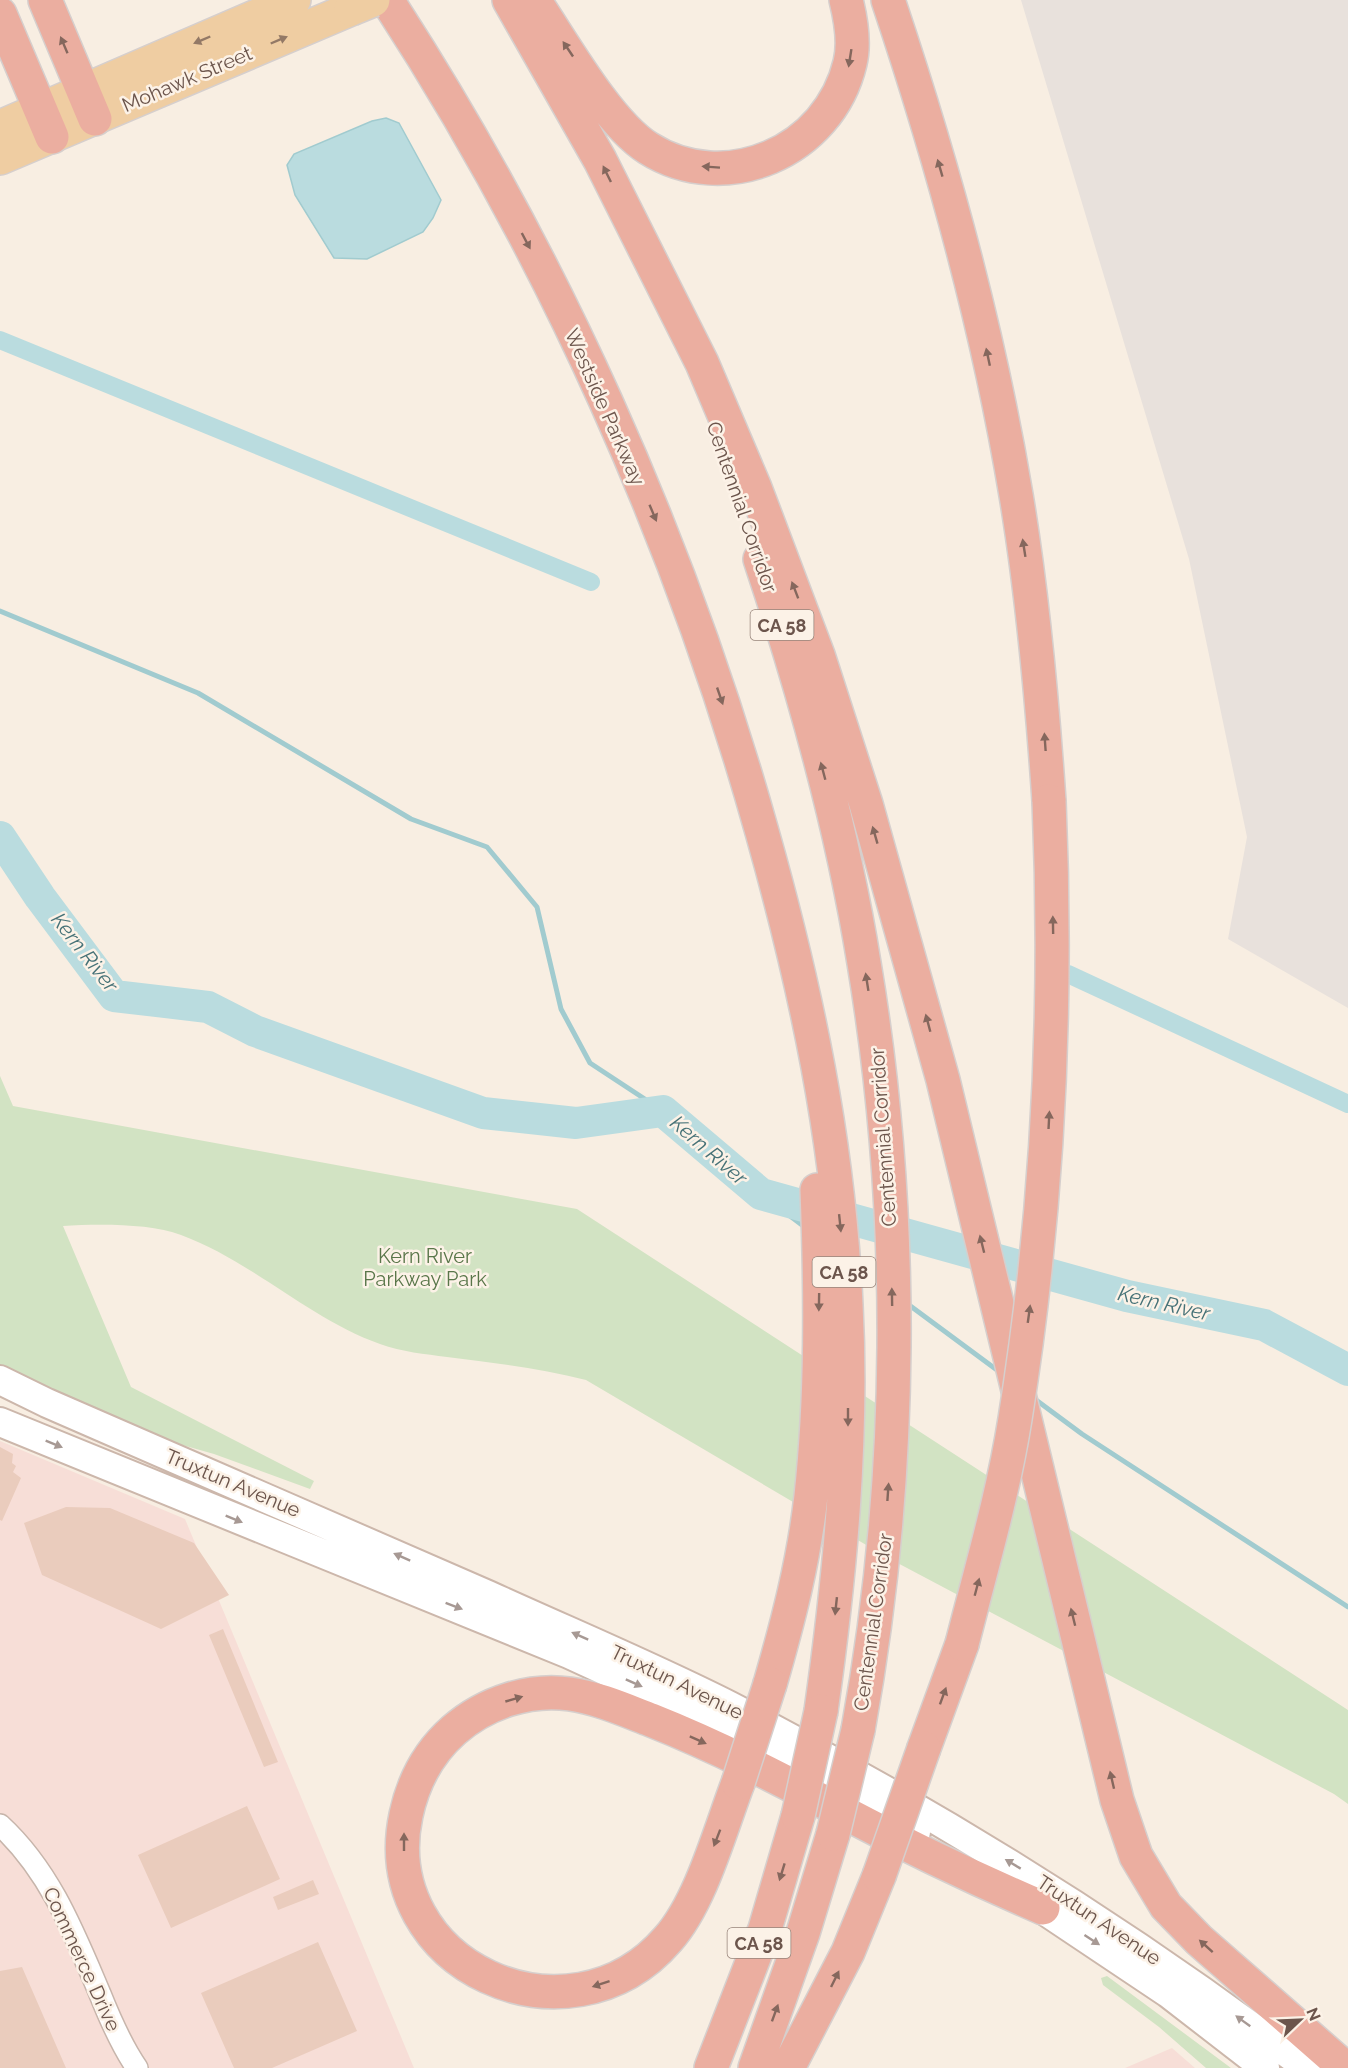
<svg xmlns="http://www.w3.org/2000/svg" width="1348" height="2068" font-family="Raleway,sans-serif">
<rect width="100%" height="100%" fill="#f8eee2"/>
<path fill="#f7ded7" d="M0 1441 185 1519 414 2068H0Z
M1172 2048 1195 2068H1125Z"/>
<path fill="#e8e1dc" d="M1021 0H1348V1008L1228 939 1247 837 1189 559Z"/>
<path fill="#d2e3c3" d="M0 1076 13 1106 577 1209 1348 1710V1804L1334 1794 890 1559 586 1380C541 1368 494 1363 447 1357 425 1354 402 1352 380 1344 309 1319 252 1261 181 1235 150 1223 96 1224 63 1226L131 1387 314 1481 310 1489 214 1454 147 1435 0 1368Z
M1107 1976 1231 2068H1206L1159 2027 1103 1985 1101 1978Z"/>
<path fill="#badcdf" stroke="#a1cbcf" stroke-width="1.5" d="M386 118 399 123 441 200 433 218 423 232 367 259 334 258 295 195 287 165 294 154 372 121Z"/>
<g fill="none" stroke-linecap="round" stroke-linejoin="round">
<path stroke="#a1cbcf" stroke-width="5" d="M0 611 198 693 411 819 487 847 537 907 561 1009 590 1063 663 1111
M761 1194 806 1228
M857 1266 880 1284
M905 1302 1001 1373
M1032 1397 1082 1434 1348 1607"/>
<path stroke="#badcdf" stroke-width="18" d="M0 340 591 582
M1068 974 1348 1104"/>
<path stroke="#badcdf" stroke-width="32" d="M0 837 40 897 114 996 208 1007 255 1031 483 1113 576 1123 663 1111 761 1194 1127 1296 1264 1325 1348 1370"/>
</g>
<path fill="#eaccbd" d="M0 1447 13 1454 12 1463 16 1466 13 1472 21 1478 2 1521 0 1520Z
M66 1507 110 1508 194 1543 229 1595 161 1629 42 1575 24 1523Z
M223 1629 278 1762 264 1767 209 1635Z
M247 1806 280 1879 171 1928 138 1855Z
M313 1880 319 1894 278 1910 273 1897Z
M318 1942 357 2031 272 2068H234L201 1993Z
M22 1967 66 2068H0V1971Z"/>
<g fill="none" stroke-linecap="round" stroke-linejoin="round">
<g stroke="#c7b5ab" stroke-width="24">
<path id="street" d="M0 1825C50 1871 74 1933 100 1994 110 2019 121 2045 137 2068"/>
</g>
<g stroke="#ccb7ab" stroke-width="32">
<path id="secondary" d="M0 1380 47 1403C194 1466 341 1530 488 1595 569 1632 651 1666 730 1706 935 1812 1123 1928 1307 2068
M0 1422 569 1654 732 1729 916 1832
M1023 1896 1168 1993 1265 2068"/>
</g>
<g stroke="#d6cfcd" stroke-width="36">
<path id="primary" d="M0 127 294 0
M0 158 351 9"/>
</g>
<g stroke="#d6cfcd" stroke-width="36">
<path id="highway" d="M45 0 95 119
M387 0C553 255 680 539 762 832 806 988 839 1143 846 1305 853 1441 840 1576 821 1711
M509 0 600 160 702 363 755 488 818 655 866 804 943 1080 1117 1800 1136 1856 1166 1906 1199 1940 1345 2068
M534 0C562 41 607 122 648 148 725 197 829 152 850 63 855 43 851 20 846 0
M888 0C942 161 988 327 1016 495 1033 596 1042 698 1049 801
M0 14 52 137
M760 559C804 691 842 826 864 963 906 1215 904 1479 858 1730
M770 1684C788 1622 804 1560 811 1496 822 1395 821 1291 817 1190
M924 1748 962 1644
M738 1783C720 1830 701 1902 668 1939 569 2054 374 1966 406 1815 413 1782 429 1752 454 1730 485 1703 529 1688 570 1694 598 1698 625 1710 651 1720 719 1747 782 1780 847 1814 911 1848 976 1879 1043 1908
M711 2068 765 1929 798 1816
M755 2068 803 1933 833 1834
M788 2068 848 1952 879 1876"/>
</g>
<use href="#street" stroke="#fff" stroke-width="21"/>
<use href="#secondary" stroke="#fff" stroke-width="28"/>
<use href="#primary" stroke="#efcda2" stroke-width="33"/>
<use href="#highway" stroke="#ebaea0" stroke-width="33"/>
<g stroke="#d6cfcd" stroke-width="36" stroke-linecap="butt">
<path id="primary-bridge" d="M351 9 373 0"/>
</g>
<g stroke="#d6cfcd" stroke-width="36" stroke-linecap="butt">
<path id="highway-bridge" d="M962 1644C981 1569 1003 1495 1015 1419 1048 1214 1058 1008 1049 801
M738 1783 770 1684
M798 1816 821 1711
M833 1834 858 1730
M879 1876 924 1748"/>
</g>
<use href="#primary-bridge" stroke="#efcda2" stroke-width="33"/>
<use href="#highway-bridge" stroke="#ebaea0" stroke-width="33"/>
</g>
<defs><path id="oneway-solid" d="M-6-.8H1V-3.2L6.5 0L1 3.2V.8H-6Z" transform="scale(1.5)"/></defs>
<g fill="#937966">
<use href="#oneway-solid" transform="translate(202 40) rotate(157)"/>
<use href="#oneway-solid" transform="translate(279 40) rotate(-23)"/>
</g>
<g fill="#85675d">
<use href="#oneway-solid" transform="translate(64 45) rotate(-113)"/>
<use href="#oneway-solid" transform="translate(568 49) rotate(-124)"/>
<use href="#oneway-solid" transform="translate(850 58) rotate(99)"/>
<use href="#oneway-solid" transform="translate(711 167) rotate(-176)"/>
<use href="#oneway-solid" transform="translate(940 168) rotate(-106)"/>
<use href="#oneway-solid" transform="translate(607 174) rotate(-116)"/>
<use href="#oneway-solid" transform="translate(526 241) rotate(62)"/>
<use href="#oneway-solid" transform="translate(988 357) rotate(-102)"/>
<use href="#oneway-solid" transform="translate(653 513) rotate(67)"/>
<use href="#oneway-solid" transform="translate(1024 548) rotate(-99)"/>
<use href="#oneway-solid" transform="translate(795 590) rotate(-111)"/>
<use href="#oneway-solid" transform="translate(720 696) rotate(71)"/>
<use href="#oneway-solid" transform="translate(1045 742) rotate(-94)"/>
<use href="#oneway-solid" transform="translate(823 771) rotate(-105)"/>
<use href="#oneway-solid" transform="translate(875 835) rotate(-106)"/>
<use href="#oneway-solid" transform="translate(1053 925) rotate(-91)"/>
<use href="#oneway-solid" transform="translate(867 982) rotate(-99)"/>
<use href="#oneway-solid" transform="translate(928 1023) rotate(-105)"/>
<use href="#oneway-solid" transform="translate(1049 1120) rotate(-87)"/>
<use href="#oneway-solid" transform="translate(840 1223) rotate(84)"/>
<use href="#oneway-solid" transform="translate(982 1244) rotate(-104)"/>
<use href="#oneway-solid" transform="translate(892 1297) rotate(-91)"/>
<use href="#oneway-solid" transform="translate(819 1302) rotate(91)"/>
<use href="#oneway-solid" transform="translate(1029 1314) rotate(-82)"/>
<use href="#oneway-solid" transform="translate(848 1417) rotate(90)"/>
<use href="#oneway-solid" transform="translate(888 1492) rotate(-86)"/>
<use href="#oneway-solid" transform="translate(977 1587) rotate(-75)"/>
<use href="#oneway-solid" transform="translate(836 1606) rotate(96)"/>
<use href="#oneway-solid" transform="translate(1073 1617) rotate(-104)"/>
<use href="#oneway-solid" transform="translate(943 1696) rotate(-70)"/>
<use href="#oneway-solid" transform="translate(514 1699) rotate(-16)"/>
<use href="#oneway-solid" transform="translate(698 1740) rotate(24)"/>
<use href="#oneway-solid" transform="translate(1112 1780) rotate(-103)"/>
<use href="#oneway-solid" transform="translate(717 1838) rotate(111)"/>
<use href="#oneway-solid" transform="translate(404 1842) rotate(-90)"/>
<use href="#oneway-solid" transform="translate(782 1872) rotate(107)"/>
<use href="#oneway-solid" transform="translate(1206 1946) rotate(-138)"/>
<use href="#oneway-solid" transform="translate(835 1979) rotate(-64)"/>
<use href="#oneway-solid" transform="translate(601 1984) rotate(162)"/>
<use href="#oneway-solid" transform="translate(775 2013) rotate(-70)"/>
</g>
<g fill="#a79994">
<use href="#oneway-solid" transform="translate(54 1444) rotate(22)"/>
<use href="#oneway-solid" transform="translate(234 1519) rotate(22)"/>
<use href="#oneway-solid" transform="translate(402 1557) rotate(-156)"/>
<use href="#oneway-solid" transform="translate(454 1606) rotate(21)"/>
<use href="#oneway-solid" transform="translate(580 1636) rotate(-156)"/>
<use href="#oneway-solid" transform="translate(634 1683) rotate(24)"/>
<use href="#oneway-solid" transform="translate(1013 1864) rotate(-149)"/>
<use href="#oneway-solid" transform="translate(1092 1940) rotate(33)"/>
<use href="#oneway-solid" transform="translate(1243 2021) rotate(-144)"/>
</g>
<g text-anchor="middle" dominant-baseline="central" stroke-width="5" stroke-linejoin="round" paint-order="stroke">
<g fill="#fcf2e7" stroke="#97847a" stroke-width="1.5">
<rect x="750.5" y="610" width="63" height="30" rx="4.5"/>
<rect x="812.5" y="1257" width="63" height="30" rx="4.5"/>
<rect x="727.5" y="1928" width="63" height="30" rx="4.5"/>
</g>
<g font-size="18" font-weight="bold" fill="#6c554c">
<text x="782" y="625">CA 58</text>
<text x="844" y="1272">CA 58</text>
<text x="759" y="1943">CA 58</text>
</g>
<g font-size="20" fill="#6c554c" stroke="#fcf2e7">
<text transform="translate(187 79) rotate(-23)">Mohawk Street</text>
<text transform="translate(605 407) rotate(66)">Westside Parkway</text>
<text transform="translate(742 507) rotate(71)">Centennial Corridor</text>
<text transform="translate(883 1137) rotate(-94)">Centennial Corridor</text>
<text transform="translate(233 1483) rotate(23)">Truxtun Avenue</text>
<text transform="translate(873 1622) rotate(-82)">Centennial Corridor</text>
<text transform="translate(677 1682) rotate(26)">Truxtun Avenue</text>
<text transform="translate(1099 1920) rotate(34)">Truxtun Avenue</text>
<text transform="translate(82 1959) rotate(65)">Commerce Drive</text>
</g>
<g font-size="20" fill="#597649" stroke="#fcf2e7">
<text x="425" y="1256">Kern River<tspan x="425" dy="23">Parkway Park</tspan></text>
</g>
<g font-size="21" font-style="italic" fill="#467277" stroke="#fcf2e7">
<text transform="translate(85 952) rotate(52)">Kern River</text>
<text transform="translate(709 1150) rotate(41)">Kern River</text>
<text transform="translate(1164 1303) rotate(13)">Kern River</text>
</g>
</g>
<g transform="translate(1300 2020) rotate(67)" stroke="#fcf2e7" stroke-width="4.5" paint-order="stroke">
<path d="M0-4.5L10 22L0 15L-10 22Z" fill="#6c554c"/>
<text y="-9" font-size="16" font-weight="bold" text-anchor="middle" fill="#6c554c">N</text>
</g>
</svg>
